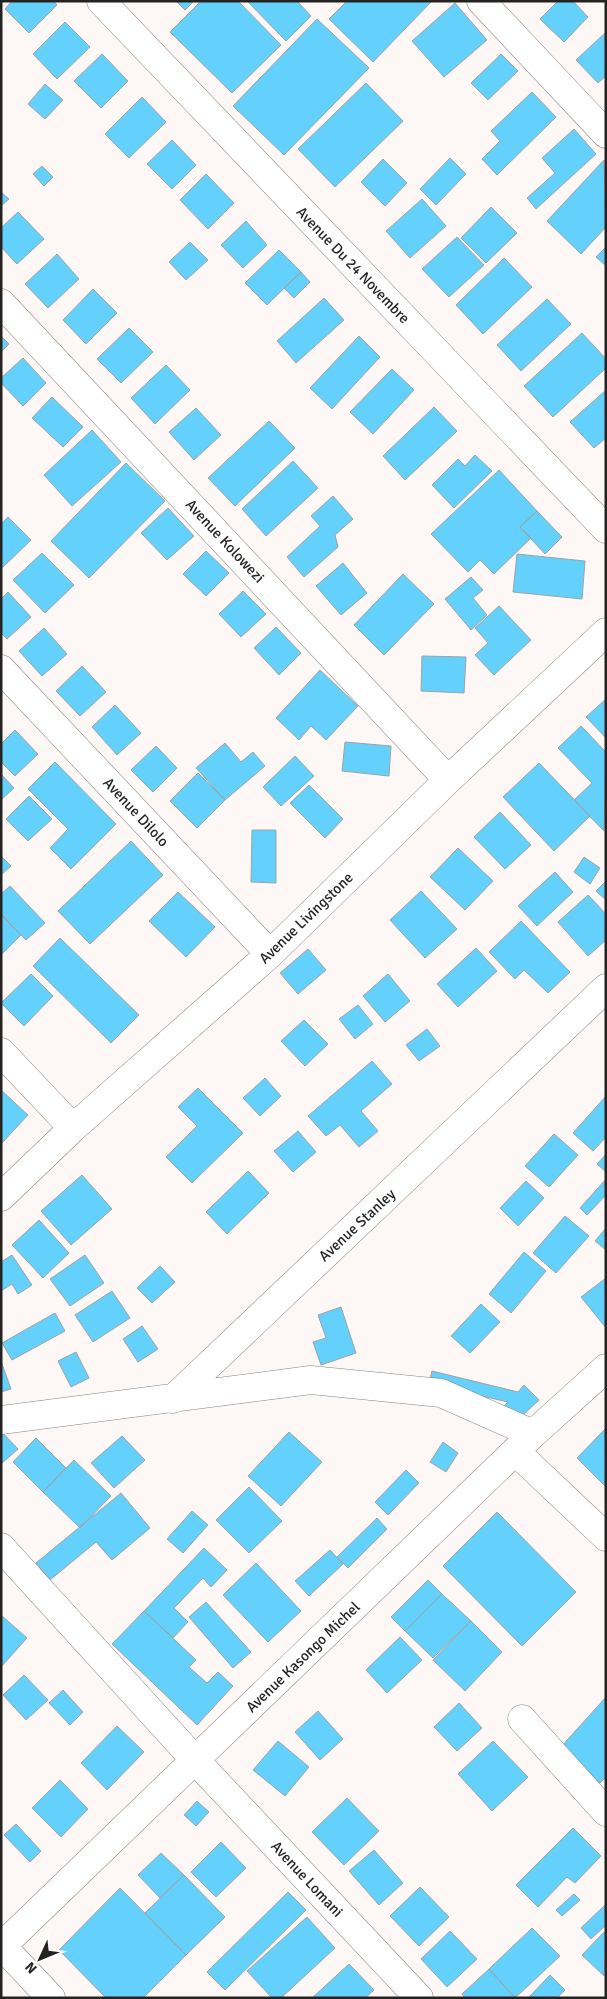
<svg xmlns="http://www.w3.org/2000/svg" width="607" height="1999" font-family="Signika,sans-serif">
<rect width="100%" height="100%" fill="#fdf8f5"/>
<path fill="#64d1fc" stroke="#9da2a4" d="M12 1H54L57 5 29 33 5 9Z
M176 1H194L185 10Z
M201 1H238L281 45 232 93 170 32Z
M247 1H297L311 16 286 41Z
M347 1H432L373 62 329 19Z
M558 1H573L588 17 564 42 540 19Z
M455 3 487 40 444 77 412 41Z
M317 19 369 68 284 155 233 106Z
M65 22 90 47 57 79 33 54Z
M606 32V76L598 83 576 60Z
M102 54 128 81 101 108 74 81Z
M501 54 518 71 488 100 471 83Z
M366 83 403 121 335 187 298 149Z
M45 84 63 100 45 119 28 104Z
M532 92 556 117 497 175 482 159 500 141 491 131Z
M142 97 166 122 129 158 105 134Z
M574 129 596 154 536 209 527 198 555 173 542 158Z
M172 140 196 165 172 189 147 164Z
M450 158 466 174 436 205 420 189Z
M383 159 407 183 385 206 361 182Z
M604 160 606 227 581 254 547 221Z
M42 166 53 177 44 186 33 174Z
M206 174 234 203 208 229 180 200Z
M1 192 9 199 1 206Z
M422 199 446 226 410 258 386 231Z
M491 207 517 233 486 263 461 238Z
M18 212 44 239 17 264 1 247V228Z
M246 221 267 245 243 268 221 245Z
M457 237 484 265 449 297 422 269Z
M190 242 208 260 186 280 169 262Z
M606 247V266L596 257Z
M279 250 301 272 267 305 245 283Z
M57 254 79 279 48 308 25 284Z
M504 258 532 287 483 334 456 305Z
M301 272 310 282 294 298 284 288Z
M93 289 117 313 86 344 63 320Z
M324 298 344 320 296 363 277 341Z
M547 299 571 324 521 371 497 345Z
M129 328 153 352 121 383 97 359Z
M582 333 606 359V368L553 417 524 386Z
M1 336 9 344 1 352Z
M359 336 380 357 332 409 310 388Z
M23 358 46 383 23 406 1 383V378Z
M166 365 190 390 155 424 131 398Z
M392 369 414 390 373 434 350 412Z
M606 390V438L594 448 570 422Z
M52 397 83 427 63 447 32 418Z
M434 407 457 431 405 480 383 456Z
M196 408 221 435 194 460 169 432Z
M269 421 295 448 235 506 208 478Z
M92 430 121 462 72 506 44 475Z
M475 455 492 471 454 508 432 485 458 459 465 466Z
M293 461 318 488 266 536 242 509Z
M126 463 165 501 89 578 51 541Z
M499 470 537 511 520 527 531 538 494 574 480 560 468 572 431 534Z
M333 496 353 519 335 535 338 547 304 577 287 557 320 526 311 516Z
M168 508 194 536 167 560 141 533Z
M537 511 562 537 545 554 520 527Z
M8 517 31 540 1 569V524Z
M206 551 229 573 206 596 183 574Z
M42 553 74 585 45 613 13 580Z
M517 554 585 561 582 599 513 592Z
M343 563 367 593 341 615 316 586Z
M403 574 434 604 384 655 354 625Z
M471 577 483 590 473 598 487 615 471 630 445 599Z
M243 591 266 614 241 637 219 614Z
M8 592 31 617 7 639 1 633V599Z
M499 606 531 640 494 675 475 655 488 643 475 628Z
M276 627 301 653 279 675 254 648Z
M44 628 67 654 42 676 19 651Z
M422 656 466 657 464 693 421 691Z
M82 666 106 692 80 716 56 691Z
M320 670 358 706 326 740 311 726 299 740 276 718Z
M606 699V738L586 717Z
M115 705 141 733 117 755 92 727Z
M581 726 606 752 604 831 574 800 592 783 558 748Z
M15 730 38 754 15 776 1 762V744Z
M345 742 391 746 389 776 342 771Z
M225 743 241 762 253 752 265 766 225 800 196 768Z
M156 746 177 768 153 792 131 770Z
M295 756 314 776 281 806 263 787Z
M55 762 116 824 71 869 50 848 68 829 28 789Z
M539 763 590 816 554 851 503 797Z
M198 773 225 800 197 828 170 801Z
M1 774 14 788 1 800Z
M309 785 343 819 325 838 290 803Z
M29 796 52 819 28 841 6 819Z
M500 812 531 845 505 869 474 837Z
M252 830H276V883L251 882Z
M131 841 163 875 90 944 58 911Z
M458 848 493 881 465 910 430 877Z
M1 856 11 866 1 875Z
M584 857 600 868 590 884 574 872Z
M555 872 573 892 537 926 518 906Z
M606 881V900L596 891Z
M10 886 45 923 26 940 1 914V894Z
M421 891 457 929 425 958 390 920Z
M178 892 215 927 186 957 149 921Z
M588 895 606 914V940L588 956 558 922Z
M1 915 21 935 1 955Z
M521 921 570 972 548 993 524 970 515 979 489 952Z
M60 938 139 1015 111 1043 33 966Z
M476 948 497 971 458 1007 437 984Z
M308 949 326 970 298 994 280 973Z
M31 974 53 996 24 1026 1 1003Z
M388 974 410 1001 385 1022 363 996Z
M358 1005 373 1024 355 1039 339 1019Z
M304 1020 328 1044 305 1066 281 1041Z
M427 1029 440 1046 419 1061 406 1045Z
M372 1061 392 1084 361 1111 378 1131 359 1147 340 1125 326 1136 308 1116Z
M265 1078 281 1096 260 1116 243 1098Z
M198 1088 243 1133 192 1183 166 1157 197 1126 178 1107Z
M1 1090 28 1115 2 1143 1 1142Z
M606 1096V1137L593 1151 573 1133Z
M298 1131 316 1152 293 1172 274 1151Z
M554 1134 578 1155 549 1187 525 1166Z
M606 1154V1172L597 1164Z
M248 1171 269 1193 227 1234 206 1212Z
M82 1175 112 1209 71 1245 41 1211Z
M606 1179V1195L587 1215 580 1208Z
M526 1181 544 1198 518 1226 500 1208Z
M565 1216 589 1236 556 1273 533 1253Z
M39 1220 69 1253 43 1278 12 1245Z
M606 1228V1250L595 1241Z
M524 1252 546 1271 511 1313 489 1294Z
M12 1255 32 1285 18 1294 12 1284 1 1291V1262Z
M85 1255 104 1283 70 1306 50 1279Z
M160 1266 175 1282 152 1303 137 1288Z
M606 1278V1328L581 1297Z
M112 1291 130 1318 93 1342 75 1315Z
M481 1304 500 1322 470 1353 451 1336Z
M341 1307 356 1353 321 1365 313 1342 326 1338 318 1315Z
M55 1313 65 1331 12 1360 2 1343Z
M142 1326 158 1349 138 1362 123 1339Z
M76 1352 89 1378 71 1387 58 1361Z
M1 1361 11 1389 1 1392Z
M432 1371 518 1392 524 1385 539 1400 523 1415 504 1406 508 1402 429 1384Z
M606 1428V1487L577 1458Z
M1 1431 18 1449 1 1464Z
M289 1432 322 1462 281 1506 248 1476Z
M122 1436 145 1460 114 1488 91 1463Z
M36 1438 66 1468 43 1492 13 1462Z
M443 1442 458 1453 446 1472 430 1462Z
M74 1460 111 1496 80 1528 43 1492Z
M406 1470 419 1483 388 1515 375 1502Z
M249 1487 282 1521 249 1553 216 1520Z
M121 1493 150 1528 112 1560 96 1542 50 1580 36 1563Z
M192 1511 208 1525 183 1553 167 1539Z
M497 1512 576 1592 522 1646 443 1566Z
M377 1518 387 1529 348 1568 337 1557Z
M204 1548 227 1570 211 1587 203 1578 174 1608 188 1622 173 1638 144 1611Z
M330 1550 343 1564 309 1596 295 1581Z
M256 1563 301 1611 268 1642 223 1595Z
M428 1580 442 1594 405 1631 391 1617Z
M442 1594 471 1621 433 1658 405 1631Z
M206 1602 251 1652 233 1668 189 1617Z
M144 1611 196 1660 189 1667 207 1683 218 1672 233 1686 197 1725 112 1644Z
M1 1615 27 1638 1 1667Z
M471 1621 502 1652 465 1691 433 1660Z
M400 1637 422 1660 387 1693 366 1670Z
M24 1675 48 1700 26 1720 3 1695Z
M63 1690 83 1712 70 1725 49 1703Z
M606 1697V1777L600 1783 560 1748Z
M459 1703 482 1728 457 1751 434 1727Z
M318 1711 343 1739 320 1760 295 1732Z
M117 1726 144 1752 107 1790 81 1763Z
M278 1741 309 1767 285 1796 253 1770Z
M493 1741 528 1777 492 1811 458 1774Z
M60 1780 88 1809 61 1837 32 1808Z
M347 1798 379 1831 344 1865 312 1832Z
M197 1801 209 1812 196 1826 184 1815Z
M16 1824 41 1851 30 1862 4 1835Z
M573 1828 601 1856 575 1883 567 1877 538 1907 516 1885Z
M221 1842 246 1868 216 1897 191 1872Z
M374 1850 403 1883 379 1905 349 1871Z
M161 1853 184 1875 160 1898 138 1875Z
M184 1875 225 1917 186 1955 145 1913Z
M420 1887 449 1917 419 1946 390 1916Z
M120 1888 186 1955 143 1998H106L59 1950Z
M288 1892 306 1910 225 1990 207 1972Z
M574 1894 580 1900 562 1916 556 1910Z
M606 1904V1925L591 1939 581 1928Z
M307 1917 335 1948 281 1998H272L247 1971Z
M532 1928 560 1956 515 1998 489 1969Z
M450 1931 477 1959 447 1987 421 1959Z
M604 1932 606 1934 604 1976 582 1955Z
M349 1964 374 1990 365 1998H312Z
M489 1969 515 1998H465L462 1994Z
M550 1975 565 1990 557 1998H528Z"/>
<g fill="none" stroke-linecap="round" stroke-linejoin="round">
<g stroke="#86827f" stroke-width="29">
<path id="minor" d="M101 1 606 529
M481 1 606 134
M1 303 448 780
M1 669 270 954
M1 1052 73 1128
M1 1197 73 1128 270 954 448 780 606 632
M173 1399 606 988
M1 1420 311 1380 441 1393 533 1434
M515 1451 606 1537
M1 1547 195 1760 419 1998
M522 1719 606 1812
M1 1945 51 1998
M1 1947 533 1434 606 1368"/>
</g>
<use href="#minor" stroke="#fff" stroke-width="28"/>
</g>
<g text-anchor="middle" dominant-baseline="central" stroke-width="4.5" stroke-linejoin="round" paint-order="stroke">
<g font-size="15" fill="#242322" stroke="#fff">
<text transform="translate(353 265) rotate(46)">Avenue Du 24 Novembre</text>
<text transform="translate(225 541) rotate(47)">Avenue Kolowezi</text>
<text transform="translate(136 812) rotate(47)">Avenue Dilolo</text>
<text transform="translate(306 918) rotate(-44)">Avenue Livingstone</text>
<text transform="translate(357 1225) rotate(-43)">Avenue Stanley</text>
<text transform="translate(303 1657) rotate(-44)">Avenue Kasongo Michel</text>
<text transform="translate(307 1879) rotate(47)">Avenue Lomani</text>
</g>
</g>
<rect width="607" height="1999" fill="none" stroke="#242322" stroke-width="5"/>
<g transform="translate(40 1959) rotate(226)" stroke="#ffffff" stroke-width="4" paint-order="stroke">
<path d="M0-4L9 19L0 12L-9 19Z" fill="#242322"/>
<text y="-8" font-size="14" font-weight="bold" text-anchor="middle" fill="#242322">N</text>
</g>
</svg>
